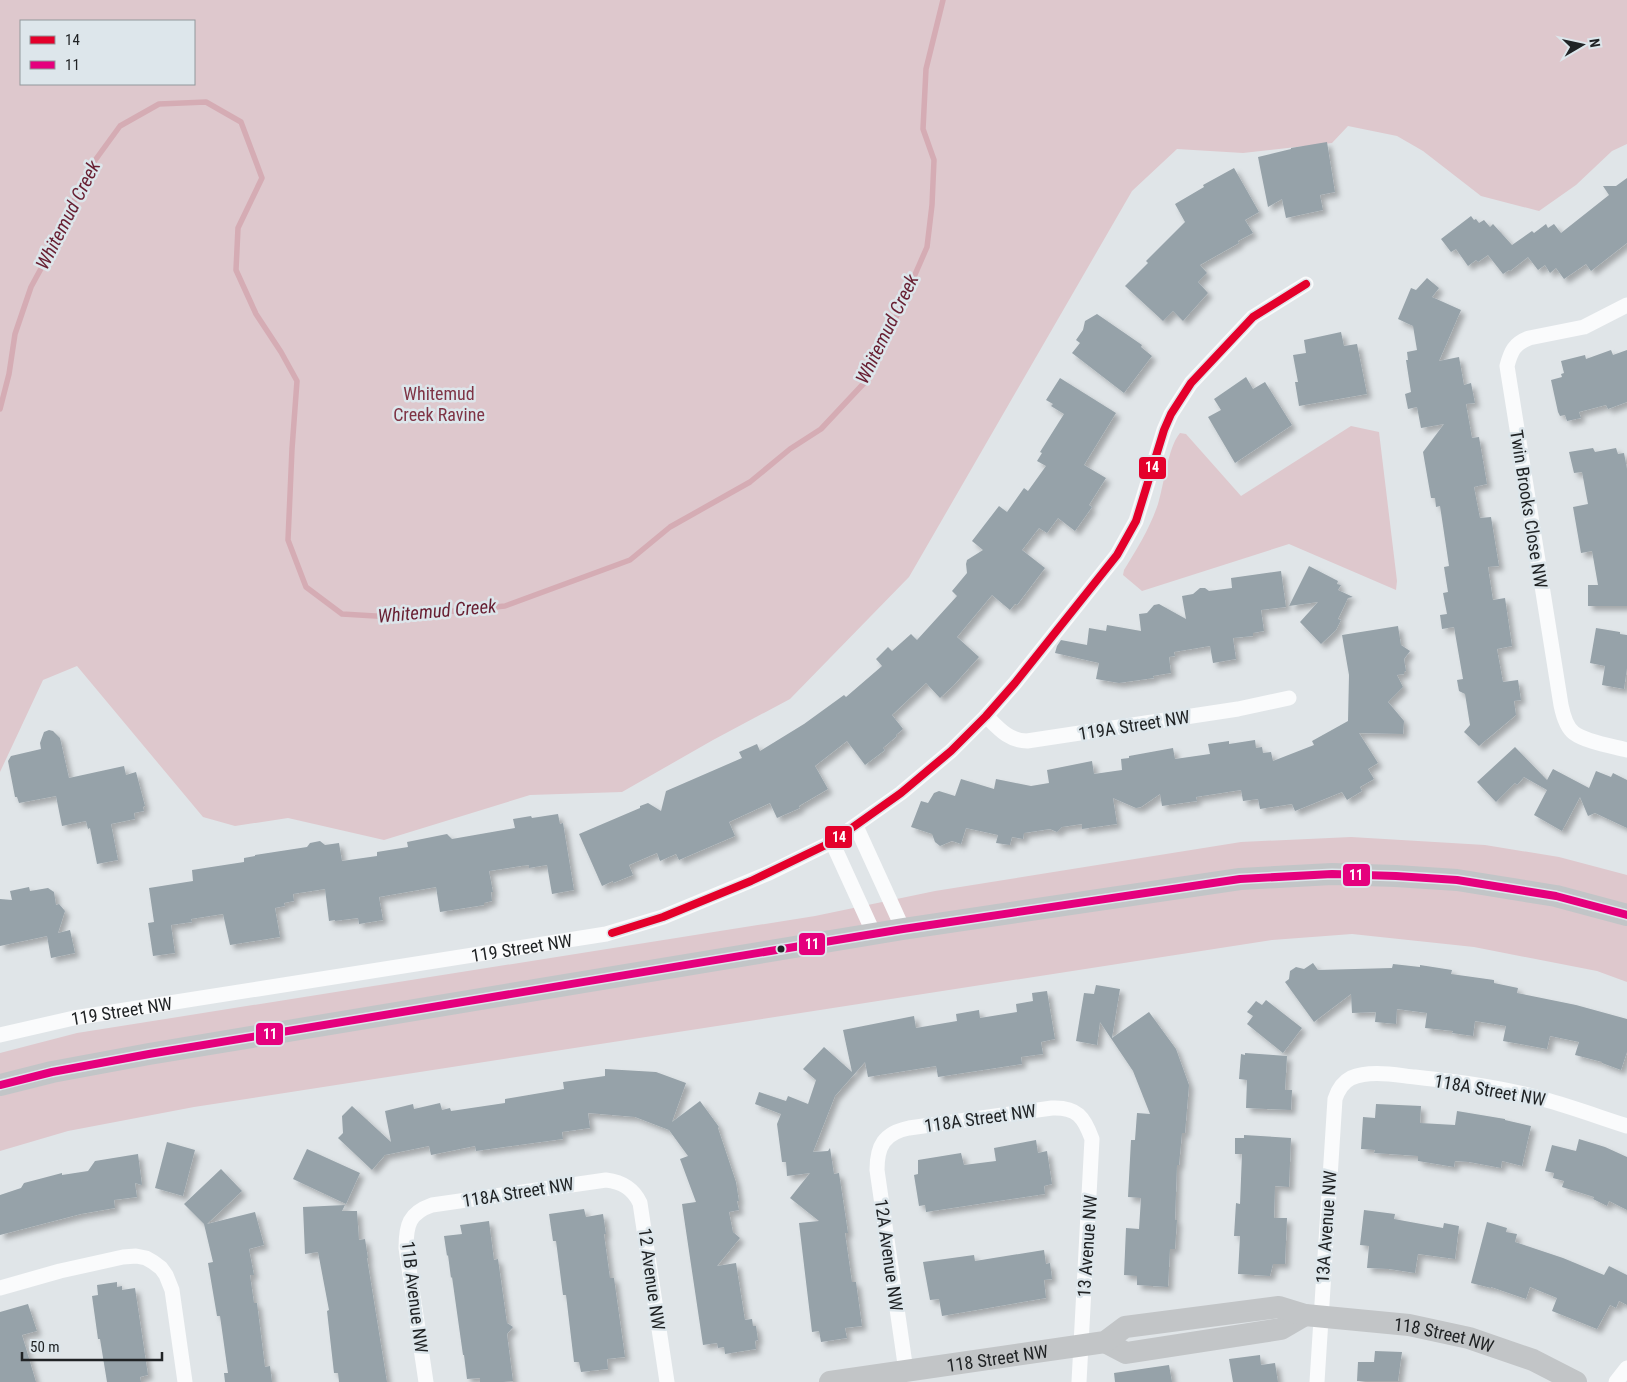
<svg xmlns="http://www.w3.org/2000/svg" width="1627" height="1382" font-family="'Roboto Condensed',sans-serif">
<defs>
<filter id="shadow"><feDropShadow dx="4.5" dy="4.5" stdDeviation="2.5" flood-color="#0004"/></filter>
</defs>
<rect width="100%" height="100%" fill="#e0e5e8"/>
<path fill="#dec8cd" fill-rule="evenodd" d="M0 0H1627V144L1612 151 1576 185 1539 211 1481 196 1423 151 1397 136 1348 126 1332 143 1243 153 1177 149 1132 191 909 577 790 699 713 740 622 792 530 795 384 840 288 818 235 826 203 817 77 666 43 680 0 772ZM21 21H194V84H21Z
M1351 426 1379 432 1397 581 1396 590 1289 544 1142 591 1123 575 1124 570C1137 549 1150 528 1158 504 1164 485 1168 447 1180 433L1186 434 1241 496Z
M1351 837 1485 845 1559 857 1627 875V982L1597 971 1474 947 1352 934 1272 940 194 1107 68 1131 0 1151V1053L77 1033 815 916 935 891 1241 842Z"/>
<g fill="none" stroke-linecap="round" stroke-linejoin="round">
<path stroke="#d5acb4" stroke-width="5.5" d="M0 409 9 374 15 334 31 287 56 241 88 170 120 126 159 104 206 102 241 122 262 178 238 228 236 270 256 314 281 352 297 381 292 449 288 540 306 587 342 614 392 617 505 606 630 560 670 527 750 482 790 449 821 429 865 382 900 309 927 247 932 205 934 160 923 129 926 69 943 0"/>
</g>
<path fill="#96a2a9" filter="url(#shadow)" d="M1327 142 1335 192 1320 195 1323 210 1286 218 1282 199 1268 207 1258 157 1291 149V148Z
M1234 168 1259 212 1245 220 1253 233 1238 241 1239 243 1200 265 1207 273 1198 282 1208 293 1183 321 1173 311 1163 321 1125 286 1148 263 1146 261 1185 222 1175 204 1204 187 1203 185Z
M1627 178V243L1591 271 1586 264 1564 279 1556 268 1550 273 1545 265 1538 270 1528 257 1510 271 1509 270 1503 274 1488 255 1478 262 1476 260 1468 266 1456 249 1451 252 1441 239 1471 216 1474 220 1476 219 1479 223 1484 220 1490 227 1493 224 1512 245 1532 231 1534 233 1546 224 1548 228 1554 224 1561 233 1609 195 1603 186H1616Z
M1427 278 1439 288 1432 297 1461 310 1439 361 1459 357 1464 385 1471 383 1475 403 1466 404 1472 438 1479 437 1487 484 1474 487 1480 518 1491 517 1499 566 1488 567 1493 600 1505 598 1512 646 1497 649 1503 682 1518 680 1521 700 1514 701 1516 715 1479 746 1464 732 1470 725 1465 694 1459 691 1457 680 1463 679 1454 627 1442 629 1440 615 1447 614 1443 593 1448 592 1444 567 1449 566 1440 506 1436 507 1435 498H1431L1423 452 1444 424 1421 428 1417 407 1408 409 1405 394 1411 392 1406 360H1408L1407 352 1417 350 1413 326 1398 319 1411 288 1416 290Z
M1097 314 1142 345 1141 347 1152 356 1124 393 1072 353 1080 343 1076 340 1083 330 1085 321Z
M1341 332 1344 346 1357 344 1367 394 1299 406 1295 382H1298L1293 355 1306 353 1304 340Z
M1611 350 1613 355 1627 350V402L1608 409 1606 405 1579 412 1581 418 1567 421 1565 415 1560 416 1558 412 1551 380 1562 377 1561 374 1564 373 1561 361 1585 355 1586 359Z
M1246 377 1253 389 1265 382 1292 425 1235 463 1208 417 1221 410 1214 399Z
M1060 378 1116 413 1084 465 1106 478 1089 505 1092 507 1075 531 1058 518 1047 533 1039 528 1022 550 1045 568 1017 605 1015 604 1010 610 992 595 957 637 979 657 953 686 940 698 926 683 892 715 903 729 896 735 897 736 883 748 885 750 865 765 847 741 815 766 828 789 799 806 800 808 777 818 770 803 729 822 735 836 679 860 676 854 660 861 657 853 629 865 633 875 613 883V881L602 886 579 834 640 808V806L648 803 661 811 666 791 742 758 739 752 757 744 760 751 804 724 844 695 846 697 882 666 876 659 888 647 892 651 911 634 917 640 957 596 952 591 967 573 966 564 967 560 983 550 972 541 999 506 1007 512 1024 488 1028 491 1046 466 1037 461 1042 453 1040 452 1064 414 1051 406 1053 404 1046 400Z
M1593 448 1595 452 1616 448 1618 454 1624 453 1627 469V606H1588V585H1598L1592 551 1581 553 1573 507 1588 504 1582 472 1574 473 1569 452Z
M1309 566 1338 581 1337 584 1341 585 1338 590 1353 597 1348 598 1338 619 1341 620 1336 630 1321 644 1300 622 1318 602 1289 606Z
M1281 571 1286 607 1261 610 1264 631 1253 633V636L1233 638 1236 659 1213 663 1210 646 1174 652 1175 656 1169 657 1171 673 1153 676 1154 678 1119 683 1096 679 1099 663 1055 653 1057 646 1061 640 1087 645 1089 628 1106 631 1107 625 1141 631 1139 614 1147 613 1154 605 1159 604 1186 619 1182 596 1193 594 1200 588H1205L1209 591 1232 588 1231 578Z
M1398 626 1401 645 1410 651 1404 659 1406 671 1404 672V674L1397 675 1403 687 1388 702 1404 721 1403 734 1359 733 1378 763 1368 769 1374 779 1360 787 1362 791 1347 800 1342 792 1295 811 1292 804 1260 809 1258 799 1243 801 1241 790 1196 797 1197 801 1162 806 1160 794 1141 807 1136 808 1113 798 1117 824 1082 829V824L1062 827 1057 832 1050 829 1024 833 1023 839 1012 837 1010 845 996 843 998 835 966 828 961 844 952 841 940 846 935 842 932 834 911 827 921 801 928 803 934 793 939 791 955 796 961 779 994 789 996 779 1031 786 1049 783 1047 770 1092 761 1094 774 1122 770 1121 759 1129 758V756L1173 748 1175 759 1210 754 1208 744 1229 741V744L1255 740 1256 748 1262 747 1263 753 1271 752 1273 761 1314 745 1312 741 1348 721 1349 675 1342 635Z
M1596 628 1620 632V634L1627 635V668L1624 689 1602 685 1605 666 1590 663Z
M49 730 53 731 60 738 69 778 124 766 126 775 136 772 145 806 143 807 144 811 134 813 135 819 111 824 118 860 97 864 90 828 88 829 86 821 62 826 56 796 19 803 17 797H15L8 761 11 756 41 749 40 743 44 732Z
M1515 747 1547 780 1553 769 1589 788 1596 771 1611 777 1613 773 1627 780V828L1595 813 1588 816 1580 797 1562 831 1534 815 1547 790 1524 777 1517 785 1515 783 1496 802 1477 782Z
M558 814 560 824 563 823 574 890 552 894 547 865 529 868V865L521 866 489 871 493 892H491L492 901 484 903V905L440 912 436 887 379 897 383 920 359 924 358 918 335 921V920L329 921 325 889 293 894 294 901 284 903 285 906 275 908 280 937 230 945 223 914 191 919 192 922 171 925 175 953 153 956 148 923 154 922 149 888 193 881 192 870 244 862V858L255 856V855L307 847 310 843 320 841 325 845 339 843 342 861 377 856V852L408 847 407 842 447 834 452 839 515 828 513 819 531 816 532 818Z
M29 887 30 891 48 888 54 892 56 905 59 904 65 911 58 933 70 930 75 953 51 958 47 936 0 946V899L12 900 10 891Z
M1313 963 1318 970 1392 968 1393 964 1420 967V965L1452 970 1451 974 1494 980V983L1518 988 1517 993 1576 1005 1627 1019V1052L1621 1070 1602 1063V1062L1575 1055 1579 1042 1550 1036 1547 1049 1503 1041 1506 1026 1475 1021 1473 1036 1452 1033 1453 1031 1425 1028 1427 1013 1397 1009 1396 1024 1375 1022 1376 1012 1352 1013 1351 994 1314 1022 1285 982 1289 979 1290 971 1296 967 1304 969Z
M1096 985 1120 989 1112 1038 1149 1012 1176 1049 1189 1085 1185 1133H1182L1179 1165H1177L1175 1220H1177L1175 1249H1170L1168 1287 1137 1285V1276L1124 1275 1126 1228 1139 1229 1141 1198 1128 1197 1131 1140H1135L1137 1113 1150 1114 1133 1071 1100 1022 1097 1045 1076 1041 1084 993 1094 994Z
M1047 991 1055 1039 1041 1042 1043 1054 1021 1057 1022 1064 938 1077 936 1066 868 1077 865 1062 835 1096 813 1152 828 1151 830 1148 834 1174 839 1173 848 1233H845L852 1282H856L862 1326 845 1328 847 1338 821 1342 819 1331 812 1332 799 1223 819 1221 790 1198 810 1173 787 1176 786 1162H782L777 1124 781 1114 755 1104 759 1092 786 1101 788 1096 808 1104 816 1080 803 1069 824 1047 852 1072 843 1030 914 1016 916 1028 957 1021 956 1014 979 1010 980 1018 1017 1012 1016 1004 1033 1001 1032 993Z
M1266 1000 1302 1028 1283 1053 1247 1024 1253 1016 1247 1012 1256 1001 1262 1005Z
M1245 1053 1287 1056 1285 1090H1292L1291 1110 1246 1108 1247 1080 1239 1079 1241 1054 1245 1055Z
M605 1069 656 1072 686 1083 672 1122 700 1101 719 1127 718 1128 736 1182 739 1201H737L739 1210 729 1212 733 1232 740 1238 717 1266 736 1263 745 1320 752 1319 753 1326H756L758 1340 755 1341 756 1349 725 1354 724 1347 718 1348 717 1343 703 1345 682 1204 696 1202 680 1159 688 1156 669 1130 635 1117 588 1113 590 1128 562 1132 563 1139 476 1151 475 1146 431 1155 429 1146 385 1155 372 1170 338 1138 343 1133 342 1116 352 1106 391 1142 385 1111 413 1104 414 1109 440 1103 442 1110 450 1108 451 1111 505 1103V1099L564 1089 563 1082 605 1076Z
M1376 1104 1421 1106 1420 1123 1455 1125 1457 1111 1505 1119V1120L1531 1126 1522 1166 1502 1161 1501 1168 1469 1162 1455 1161 1454 1167 1418 1161V1156L1374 1153 1375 1150 1361 1149 1363 1117 1375 1118Z
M1244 1135 1291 1138 1289 1187 1275 1186 1274 1218H1287L1285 1264H1273L1270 1276 1238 1274 1240 1236H1234L1236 1203 1240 1204 1242 1154H1235V1138H1244Z
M1579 1139 1605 1147 1627 1157V1210L1609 1201 1607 1206 1593 1199 1594 1197 1562 1187 1564 1181 1553 1178 1554 1173 1545 1171 1552 1145 1576 1151Z
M1036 1140 1038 1153 1047 1151 1052 1184 1044 1186 1045 1194 926 1212 925 1205 919 1206 914 1175 918 1174V1160L961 1153 964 1165 996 1161 994 1148Z
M167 1142 195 1150 183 1196 155 1188Z
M307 1149 360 1173 346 1204 293 1179Z
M138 1154 142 1185 135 1183 137 1197 114 1200 115 1208 81 1214 0 1235V1195L21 1188 24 1183 62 1173V1175L88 1171 95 1161Z
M221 1169 242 1191 207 1224 255 1212 264 1245 249 1249 254 1275H250L254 1303H257L265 1367 270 1366 272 1382H225L224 1373H228L220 1316H217L208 1263 213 1262 204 1224 184 1204Z
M345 1205 342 1211H357L359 1240 365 1239 368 1258H367L387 1382H339L338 1373H334L327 1311 329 1310 318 1252 305 1254 303 1207Z
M584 1209 586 1217 603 1214 606 1234H604L610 1278H614L625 1357 607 1359 608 1369 581 1372 579 1362H574L566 1295H563L556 1241H553L549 1214Z
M1364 1210 1395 1214 1394 1219 1443 1228 1444 1223 1459 1226 1455 1259 1418 1254 1415 1273 1389 1269 1367 1268 1369 1246 1360 1245Z
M489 1221 494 1260 498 1259 507 1323 513 1327 507 1334 513 1381 503 1382H480V1378L467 1379 464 1355H463L452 1277 451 1278 448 1255 447 1256 444 1236 462 1234 460 1225Z
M1487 1222 1507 1228 1506 1232 1517 1234 1515 1242 1563 1258 1604 1275 1609 1266 1627 1275V1305L1619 1301 1616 1308 1610 1305 1597 1329 1552 1311 1557 1298 1530 1287 1526 1299 1491 1287V1288L1471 1283Z
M1044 1250 1046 1264 1050 1263 1052 1279 1044 1280 1046 1298 942 1316 939 1299 930 1300 923 1262 974 1255 975 1261Z
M117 1282V1287L122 1286V1290L135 1288 148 1375 140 1377 141 1382H107L100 1339H98L92 1296 98 1295 97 1285Z
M28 1304 37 1331 22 1335 36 1382H0V1312Z
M1375 1351 1402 1352 1398 1381H1357L1358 1362H1374Z
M1260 1355 1261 1365 1275 1363 1278 1382H1233L1229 1359Z
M1169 1365 1172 1382H1115L1114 1373Z"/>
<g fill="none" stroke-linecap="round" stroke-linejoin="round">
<g stroke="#fafbfc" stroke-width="15">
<path d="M1627 305 1584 327 1529 338C1514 344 1511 351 1507 366L1561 705C1563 715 1566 727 1574 733 1586 742 1612 746 1627 750"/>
<path d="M986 716C999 729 1009 741 1027 741L1238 709 1289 698"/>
<path d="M856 826 903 929"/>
<path d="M832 842 874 934"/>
<path id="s1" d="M0 1035 74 1018 606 934 663 917 769 873 832 842 901 793 951 751 986 716 1015 683 1117 555 1136 521 1164 430 1171 414 1191 383 1253 317 1306 284"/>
<path d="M0 1288 60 1271 123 1257 136 1256 146 1258 153 1262 161 1268 166 1275 172 1290 185 1382"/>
<path d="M906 1371 877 1170C877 1146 884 1133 909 1128L1052 1108C1077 1107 1084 1117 1092 1139L1079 1382"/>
<path d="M426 1382 406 1248C406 1225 409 1213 432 1205L606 1180C622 1182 633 1188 640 1203L667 1382"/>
<path d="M1317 1382 1335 1099C1338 1090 1343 1082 1351 1078 1370 1070 1395 1075 1415 1077 1459 1082 1501 1087 1543 1099 1572 1107 1599 1117 1627 1126"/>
<path d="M1616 1382 1627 1368"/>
</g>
<g stroke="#c2c5c7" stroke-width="22">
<path d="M0 1085 52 1072 149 1054 903 929 1240 879 1332 874 1396 876 1457 880 1556 896 1627 915"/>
<path d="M1105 1342 1126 1353 1281 1329 1305 1315"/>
<path id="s2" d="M830 1382 1105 1342 1125 1327 1279 1307 1305 1315 1409 1325 1469 1338 1533 1360 1576 1382"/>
</g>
<g stroke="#dde6eb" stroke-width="11">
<path id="bus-1" d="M612 933 663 917 751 881 832 842 901 793 951 751 986 716 1015 683 1117 555 1136 521 1164 430 1171 414 1191 383 1253 317 1306 284"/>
</g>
<g stroke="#dde6eb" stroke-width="11">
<path id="bus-2" d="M0 1085 52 1072 149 1054 903 929 1240 879 1332 874 1396 876 1457 880 1556 896 1627 915"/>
</g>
<use href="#bus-1" stroke="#e4002b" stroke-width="8"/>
<use href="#bus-2" stroke="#e5007d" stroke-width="8"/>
</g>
<circle fill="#202325" stroke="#dde6eb" stroke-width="2" cx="781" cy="949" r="4.5"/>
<g text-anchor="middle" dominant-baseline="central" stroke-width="5" stroke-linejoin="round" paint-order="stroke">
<g font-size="18" fill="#7f3445" stroke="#dde6eb">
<text x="439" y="393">Whitemud<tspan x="439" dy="21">Creek Ravine</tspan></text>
</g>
<g font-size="18" fill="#202325" stroke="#dde6eb">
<text transform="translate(1529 509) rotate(81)">Twin Brooks Close NW</text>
<text transform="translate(1134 725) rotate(-9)">119A Street NW</text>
<text stroke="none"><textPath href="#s1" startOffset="529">119 Street NW</textPath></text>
<text stroke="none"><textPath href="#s1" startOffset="124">119 Street NW</textPath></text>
<text transform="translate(1490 1090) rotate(10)">118A Street NW</text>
<text transform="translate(980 1118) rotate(-8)">118A Street NW</text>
<text transform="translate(518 1192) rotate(-9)">118A Street NW</text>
<text transform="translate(1326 1227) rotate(-86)">13A Avenue NW</text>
<text transform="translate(1087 1246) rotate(-86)">13 Avenue NW</text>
<text transform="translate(889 1255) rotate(82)">12A Avenue NW</text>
<text transform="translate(652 1279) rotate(82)">12 Avenue NW</text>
<text transform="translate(415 1297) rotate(83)">11B Avenue NW</text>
<text stroke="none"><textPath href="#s2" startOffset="626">118 Street NW</textPath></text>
<text stroke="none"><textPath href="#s2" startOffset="169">118 Street NW</textPath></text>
</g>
<g font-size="19" font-style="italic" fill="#671e31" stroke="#dde6eb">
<text transform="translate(68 215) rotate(-63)">Whitemud Creek</text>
<text transform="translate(887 329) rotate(-64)">Whitemud Creek</text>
<text transform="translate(437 611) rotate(-5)">Whitemud Creek</text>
</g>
</g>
<g stroke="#dde6eb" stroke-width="2">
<rect x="1138" y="456" width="29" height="24" rx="5" fill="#e4002b"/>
<rect x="824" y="825" width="29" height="24" rx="5" fill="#e4002b"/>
<rect x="1342" y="863" width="29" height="24" rx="5" fill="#e5007d"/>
<rect x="798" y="932" width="28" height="24" rx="5" fill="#e5007d"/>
<rect x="255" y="1022" width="29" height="24" rx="5" fill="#e5007d"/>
</g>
<g font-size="14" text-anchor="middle" font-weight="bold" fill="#fff">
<text x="1152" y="472">14</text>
<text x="839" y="842">14</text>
<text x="1356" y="880">11</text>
<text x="812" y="949">11</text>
<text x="270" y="1039">11</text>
</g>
<rect x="20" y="20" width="175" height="65" fill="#dde6eb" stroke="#91989c"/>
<rect x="30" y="36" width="25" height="8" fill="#e4002b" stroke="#91989c"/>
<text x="65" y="45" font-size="15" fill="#202325">14</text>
<rect x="30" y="61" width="25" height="8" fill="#e5007d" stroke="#91989c"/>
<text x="65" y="70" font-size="15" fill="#202325">11</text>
<g transform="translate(1582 45) rotate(81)" stroke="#dde6eb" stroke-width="4" paint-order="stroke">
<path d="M0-4L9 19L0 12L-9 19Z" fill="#202325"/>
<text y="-8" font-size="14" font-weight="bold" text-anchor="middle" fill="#202325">N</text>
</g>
<path d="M22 1352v8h140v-8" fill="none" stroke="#202325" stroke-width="2.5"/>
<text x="30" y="1352" font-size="15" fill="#202325" stroke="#dde6eb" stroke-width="4" paint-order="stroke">50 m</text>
</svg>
